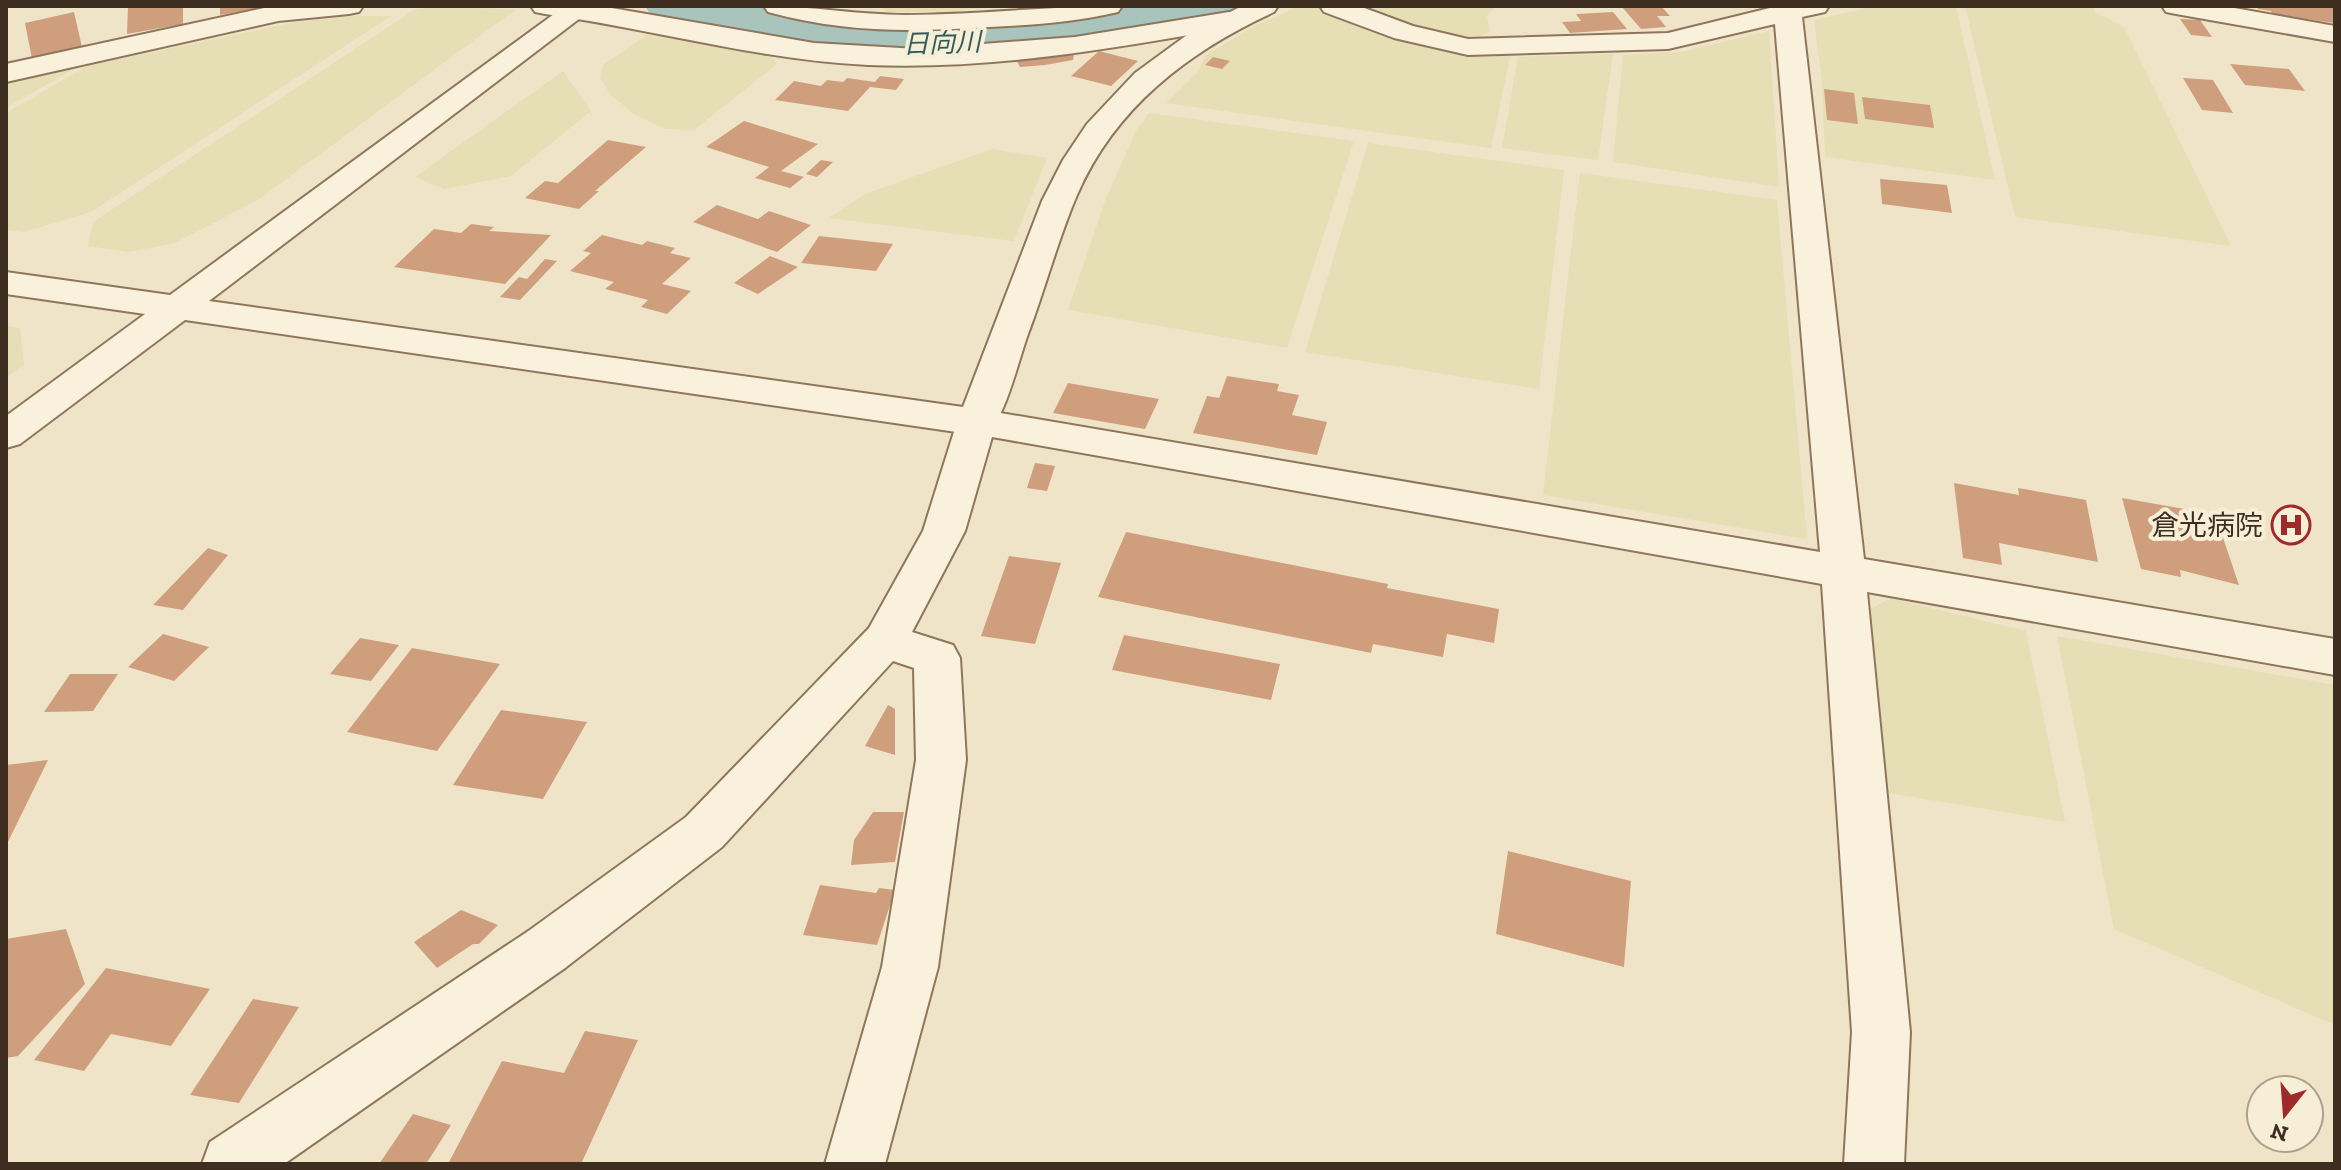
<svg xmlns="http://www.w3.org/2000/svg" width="2341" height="1170" font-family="'Zilla Slab','Noto Sans JP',serif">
<rect width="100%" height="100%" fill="#f0e4c8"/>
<path fill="#e6deb5" d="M443 6 515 10 258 200 175 243 128 252 88 246 93 222 414 10Z
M881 6H1009L940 12H887Z
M1299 6H1317L1430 48 1470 53H1511L1491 148 1166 103 1200 69 1205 56 1252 27Z
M1357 6H1496L1487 16 1490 31 1476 39 1418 27Z
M1876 6H1956L1995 180 1825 157 1822 81 1814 20Z
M1965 6H2093L2095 12 2124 27 2231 246 2015 217Z
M356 16H391L91 212 24 232 6 230V113L87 66 295 22Z
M1769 31 1779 187 1613 162 1623 55 1681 52Z
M648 34 772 57 777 64 694 130 665 129 635 115 611 95 600 78 603 65Z
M1613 54 1598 160 1502 148 1518 57Z
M77 67 6 108V83Z
M563 71 591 111 511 176 444 189 415 177Z
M1149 113 1354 141 1287 348 1068 310 1106 198 1137 129Z
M1368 143 1564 170 1539 389 1305 352Z
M992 149 1047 158 1014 241 829 218 865 194Z
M1580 173 1777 200 1807 539 1543 495Z
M6 326 20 328 24 365 6 378Z
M1890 598 2026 631 2065 822 1876 791 1866 612Z
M2057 636 2335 685V1025L2114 929Z"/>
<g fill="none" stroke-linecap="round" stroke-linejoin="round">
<path fill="#a9c4bc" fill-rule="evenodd" d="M645 6H757L839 21 906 26 993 23 1107 6H1240L1231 20C1112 49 985 75 863 64 792 58 723 37 654 20Z"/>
</g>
<path fill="#cf9f7d" d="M128 6H183V24L127 34Z
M220 6H260V8L220 15Z
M1634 6H1661L1670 16H1657L1666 27 1641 29 1622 7Z
M2257 6H2334L2335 23 2273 15 2271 11 2258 9Z
M74 12 82 47 32 59 25 23Z
M1613 12 1627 29 1570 33 1562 22 1581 21 1576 14Z
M2180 19 2200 20 2212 37 2191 35Z
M1099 51 1138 61 1111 86 1071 76Z
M1074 54 1073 60 1045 65 1020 67 1017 61Z
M1213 57 1230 61 1222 69 1205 65Z
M2230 64 2289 69 2305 91 2245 85Z
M880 76 904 79 896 90 870 87 848 111 775 100 794 81 821 86 827 80 843 82 847 78 875 82Z
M2183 78 2213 80 2233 113 2202 110Z
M1824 89 1854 93 1858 124 1827 120Z
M1862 97 1930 105 1934 128 1865 119Z
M744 121 818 144 781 171 804 177 790 188 755 178 769 167 706 147Z
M608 140 646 147 595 191H599L579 209 525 198 545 181 558 183Z
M821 160 833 162 817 177 806 174Z
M1880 179 1947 185 1952 213 1882 204Z
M717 205 758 219 769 211 811 225 777 252 693 222Z
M471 224 494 227 489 231 551 235 505 284 394 267 434 229 461 233Z
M602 235 642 245 647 241 675 248 670 253 691 258 662 284 691 291 667 314 641 307 648 300 605 289 614 282 570 271 591 253 583 251Z
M819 236 893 244 876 271 801 263Z
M770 256 798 267 758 294 734 283Z
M545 259 557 261 520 300 500 297 519 277 527 279Z
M1227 376 1279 384 1277 391 1299 395 1292 415 1327 422 1317 455 1193 433 1207 396 1219 398Z
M1068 383 1159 399 1145 429 1053 413Z
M1035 463 1055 466 1047 491 1027 488Z
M1954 483 2019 495 2018 488 2086 500 2098 562 1999 543 2002 565 1963 558Z
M2122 498 2190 510 2194 525 2220 529 2239 585 2180 570 2181 577 2141 569Z
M1126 532 1388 584 1387 588 1499 609 1494 643 1447 634 1443 657 1373 644 1371 653 1098 597Z
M208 548 228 555 183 610 153 605Z
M1009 556 1061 563 1035 644 981 636Z
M163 634 209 647 174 681 128 667Z
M1124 635 1280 664 1271 700 1112 670Z
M360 638 399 645 371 681 330 674Z
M412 648 500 664 437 751 347 732Z
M70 674H118L93 711 44 712Z
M888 705 895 709V755L865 746Z
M501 710 587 722 543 799 453 785Z
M48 760 6 846V765Z
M873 812H904L895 862 851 865 854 840Z
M1508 851 1631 881 1624 967 1496 934Z
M820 885 876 893 879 888 895 890 877 945 803 935Z
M461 910 498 925 479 944H473L437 968 414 942Z
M66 929 85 984 18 1056 6 1058V939Z
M106 968 210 989 171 1046 111 1034 84 1071 34 1060Z
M253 999 299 1007 239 1103 190 1095Z
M585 1031 638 1040 581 1164H448L502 1061 564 1073Z
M413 1114 451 1125 426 1164H379Z"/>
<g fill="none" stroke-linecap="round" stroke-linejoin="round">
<g stroke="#8d765c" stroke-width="4">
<path id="minor" d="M273 6H363L359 12 349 14 278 21 6 82V64Z
M531 6H600L814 43 918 49 1075 37 1229 12 1239 14 1243 20 1239 26 1229 28C1110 49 990 70 868 65 759 60 653 29 545 14L535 12Z
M764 6C812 6 858 15 906 15 978 15 1049 6 1122 6L1118 12C1075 22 1033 25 989 27 910 32 845 33 768 12Z
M1320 6H1359L1413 26 1468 39 1668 33 1778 6H1829L1825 12 1802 17 1864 559 2335 639V675L1867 592 1910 1032 1904 1164H1844L1852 1032 1822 584 992 437 965 531 912 632 953 645 960 658 966 760 938 967 885 1164H825L882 967 916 760 914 668 893 661 722 847 565 968 546 975 527 968 519 950 527 932 686 817 869 628 923 531 957 422 963 413 977 409 1820 552 1775 24 1668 49 1468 55 1394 38 1324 12Z
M2162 6H2223L2335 26V42L2176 14 2166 12Z"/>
</g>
<g stroke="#8d765c" stroke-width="4">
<path id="tertiary" d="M565 6H596L209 301 963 407 1042 201 1063 160 1087 124 1135 73 1191 32 1242 6H1278L1274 12C1189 51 1115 107 1077 195 1058 239 1045 289 1028 334 1017 365 1009 403 991 431L977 435 185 320 20 444 6 448V416L145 314 6 294V272L170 295Z
M546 925 565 932 573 950 565 968 284 1164H202L210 1142 527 932Z"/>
</g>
<use href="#minor" fill="#faf1dc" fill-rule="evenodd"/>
<use href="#tertiary" fill="#faf1dc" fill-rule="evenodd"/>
</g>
<defs>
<g id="hospital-ring" transform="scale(2)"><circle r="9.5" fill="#f7eed8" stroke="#9e2a2b" stroke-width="1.5"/><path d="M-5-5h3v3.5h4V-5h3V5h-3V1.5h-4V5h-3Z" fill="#9e2a2b"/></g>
</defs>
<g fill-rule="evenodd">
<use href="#hospital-ring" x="2291" y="525"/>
</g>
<g text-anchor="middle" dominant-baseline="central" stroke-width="8" stroke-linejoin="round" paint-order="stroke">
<g font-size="26" font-style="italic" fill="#2f5d5a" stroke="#f7eed8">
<text transform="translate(942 43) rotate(-2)">日向川</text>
</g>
<g font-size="28" fill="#3d2e20" stroke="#f7eed8" text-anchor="end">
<text x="2263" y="525">倉光病院</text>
</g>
</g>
<rect width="2341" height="1170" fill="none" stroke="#3d2e20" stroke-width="16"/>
<g transform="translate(2285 1114) rotate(197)"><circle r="38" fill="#f7eed8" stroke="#ada18e" stroke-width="2"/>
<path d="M0-6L14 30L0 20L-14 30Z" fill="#9e2a2b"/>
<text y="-12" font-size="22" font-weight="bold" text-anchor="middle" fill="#3d2e20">N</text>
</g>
</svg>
